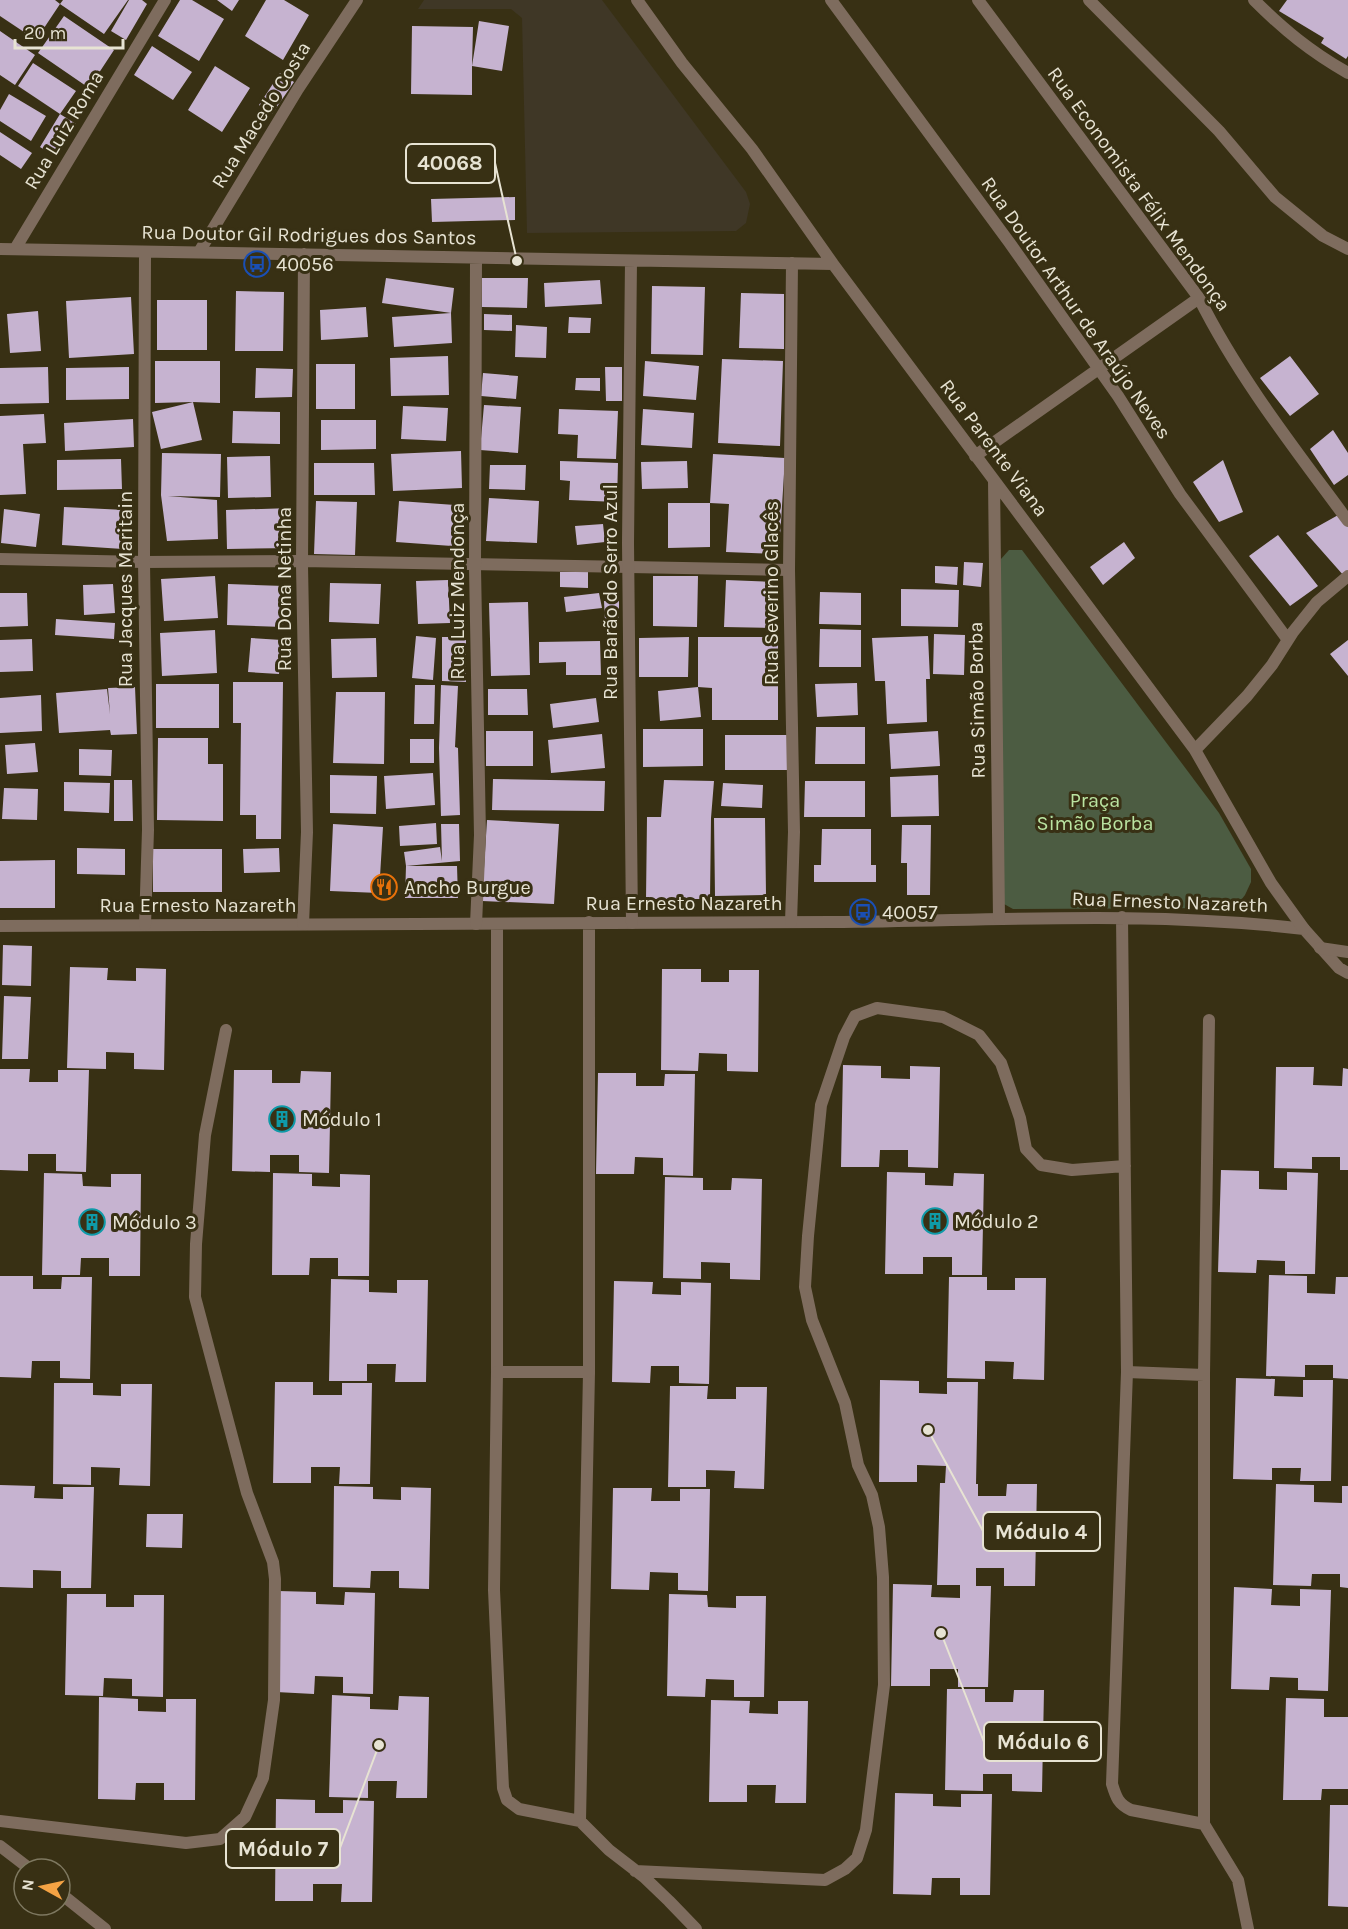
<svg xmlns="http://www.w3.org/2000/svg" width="1348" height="1929" font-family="Karla,sans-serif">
<rect width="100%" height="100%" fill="#383014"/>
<path fill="#3f3726" d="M424 0H602L746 192 750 204 746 223 736 231 527 233 522 18 511 9H418Z"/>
<path fill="#4c5c42" d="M1009 550H1022L1219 813 1251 869V882L1245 895 1238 904 1229 908 1013 909 1004 904 998 896 1001 559Z"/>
<path fill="#c6b3d0" d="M0 0H55L60 4 36 40 0 16Z
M63 0H128L104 34 60 4Z
M129 0H142L147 4 126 40 111 31Z
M180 0H192L224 19 199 61 158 36Z
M217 0H239L232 11Z
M266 0H284L309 15 283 60 245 36Z
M1287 0H1348V56L1346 59 1321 43 1324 38 1279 11Z
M64 16 114 50 89 88 38 53Z
M479 21 509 26 502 71 472 66V95L411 94 412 26 473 27 472 66Z
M0 31 35 55 15 85 0 75Z
M152 46 192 72 173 100 134 75Z
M33 63 76 91 60 114 76 124 56 157 40 147 60 114 18 86Z
M215 66 250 88 222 132 188 110Z
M280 73 294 82 272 114 259 105Z
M9 94 46 116 31 141 0 121V110Z
M0 132 32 153 21 169 0 155Z
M515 197V220L432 222 431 199Z
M386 278 454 288 451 313 382 303Z
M482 278H528L527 308 482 307Z
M600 280 602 304 545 307 544 283Z
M652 286 705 287 703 355 651 354Z
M236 291 284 292 283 351H235Z
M741 293 784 294V349L739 348Z
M131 297 134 354 69 358 66 301Z
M157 300H207V350H157Z
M366 307 368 337 321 340 320 310Z
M38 311 41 351 10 353 7 314Z
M451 313 452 343 394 347 392 317Z
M484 314 512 315V331L484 330Z
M569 317 591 318 590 333H568Z
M516 325 547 327 546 358 515 357Z
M448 356 449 395 391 396 390 358Z
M1290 356 1319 394 1290 416 1260 378Z
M722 359 783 361 780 446 718 443Z
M155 361H220V403L193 402 202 440 161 449 152 412 193 402 155 403Z
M645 361 699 366 696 400 643 396Z
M316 364H355V409H316Z
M48 367 49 403 0 404V368Z
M129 367V399L66 400V368Z
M605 367H622V401H606Z
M256 368 293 369 292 397 255 398Z
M483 373 518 376 516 399 481 396Z
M576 378H600V391L575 390Z
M484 405 521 407 518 453 480 450Z
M403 406 448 408 446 441 401 439Z
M559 409 618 411 616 459 577 458 578 435 558 434Z
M643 409 694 413 692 448 641 445Z
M233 411 280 412V444L232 443Z
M44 414 46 443 23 444 26 494 0 495V416Z
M133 419 134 447 65 451 64 423Z
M321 420H376V449L321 450Z
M1333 430 1348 453V475L1334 485 1310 449Z
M461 451 462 488 393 491 391 454Z
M162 453 221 454 220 497 168 496 217 500 218 539 167 541 161 495Z
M713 454 785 458 779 554 726 552 729 504 710 503V547L668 548V503H710Z
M270 456 271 497 228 498 227 457Z
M121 459 122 489 57 490V460Z
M1223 460 1243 512 1219 522 1193 482Z
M560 461 618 463 617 502 569 500 570 481 560 480Z
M687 461 688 488 642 489 641 462Z
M314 463H374L375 495H314Z
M490 465H526L525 490 489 489Z
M489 498 539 501 537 543 486 541Z
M316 501 357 502 355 555 314 554Z
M399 501 455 505 452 546 396 542Z
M64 507 125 510 123 549 62 545Z
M291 508 292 548 227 549 226 510Z
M4 509 40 514 36 547 1 543Z
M1340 514 1348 524V572L1344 576 1306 533Z
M603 524 605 542 577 545 575 526Z
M1278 535 1318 586 1290 606 1249 556Z
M1124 542 1135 558 1103 585 1090 567Z
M964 562 983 563 981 587 963 585Z
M935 566 958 567 957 585 935 583Z
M560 572H588V588L560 587Z
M215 576 218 618 164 621 161 579Z
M653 576H698L697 627 653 626Z
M448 580 450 623 418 624 416 581Z
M726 580 776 582 774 628 724 627Z
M330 583 381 584 379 624 329 622Z
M113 584 115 613 84 615 83 585Z
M228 584 284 586 283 627 227 625Z
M901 589 959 590 958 627 901 626Z
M820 592 861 593V625L819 624Z
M0 593H27L28 626 0 627Z
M599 593 602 608 566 612 564 597Z
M604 601H619V621L605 622Z
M528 602 530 675 491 676 489 603Z
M56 619 115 623 114 639 55 635Z
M820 629 861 630V667H819Z
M215 630 217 673 162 676 160 633Z
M934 634 965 635 964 675 933 674Z
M416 636 436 638 433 680 412 678Z
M928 636 930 679H926L927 722 887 724 885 681H875L872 638Z
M442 637H466V682L442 681Z
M689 637 688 677H639V638Z
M698 637H778V720H712V688L698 687Z
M251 638 282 640 279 674 248 672Z
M376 638 377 677 332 678 331 639Z
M32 639 33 671 0 672V640Z
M1348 640V676L1330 654Z
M600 641 601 675H566V662L539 663V642Z
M233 682H283L281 839H256V815H240L241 723H233Z
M857 683 858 715 817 717 815 684Z
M156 684H219V728H156Z
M415 685H435L434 724H414Z
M441 685 458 686 455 747 458 748 460 815 441 816 439 748Z
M135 687 137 734 111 735 110 730 59 733 56 693 107 689 110 714 108 688Z
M698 687 701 717 660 721 658 691Z
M488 689H527L528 715H488Z
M336 692H385L384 764 333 763Z
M41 695 42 731 0 733V698Z
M596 698 599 722 553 728 550 704Z
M816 727H865V764H815Z
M643 729H703V766L643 767Z
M486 731H533V766H486Z
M938 731 940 766 891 769 889 734Z
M602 734 605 768 551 773 548 740Z
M725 735H788L787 770H725Z
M158 738H208V764H223V821L157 820Z
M410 739H434V763H410Z
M35 743 38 772 7 774 5 745Z
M79 749 112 750 111 776 79 775Z
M433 773 435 805 386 809 384 776Z
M330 775 377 776 376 814 330 813Z
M938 775 939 816 891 817 890 777Z
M493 779 605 781 604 811 492 810Z
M114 780H132L133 821H114Z
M664 780 714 781 711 818 710 899H646L647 817H661Z
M805 781H865V817H804Z
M64 782 110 783 109 813 64 811Z
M723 783 763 785 762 808 721 806Z
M4 788 38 789 37 820 2 819Z
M714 818H765L766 895 715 896Z
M487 820 559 824 554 904 482 901Z
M436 823 437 844 400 846 399 826Z
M333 824 383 827 379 893 330 891Z
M441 824H459L460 861 406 866 404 852 440 847 442 861Z
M902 825H931L930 895H907V863H901Z
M822 829H871V865H876V882H814V865H821Z
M77 848 125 849V875L77 874Z
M279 848 280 872 244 873 243 849Z
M153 849H222V892H153Z
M55 860V908H0V861Z
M406 866H457L458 898H405Z
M3 945 32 946 31 986 2 985Z
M70 967 108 968 107 980 136 981V968L166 969 164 1070 134 1069V1053L106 1052V1069L67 1068Z
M662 969H701V982H729V970H759L758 1072 727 1071V1054L699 1053 698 1071 661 1070Z
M4 996 31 997 28 1059H2Z
M843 1065 881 1066V1078L910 1079V1066L940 1067 938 1168 908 1167V1150H880L879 1167H841Z
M1276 1067H1314L1313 1085 1342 1086 1343 1068 1348 1069V1170H1340V1157H1312V1169L1274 1168Z
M0 1069H30L29 1082H58V1070H89L86 1172 56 1171V1154H28V1171L0 1170Z
M234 1070H272V1083H300L301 1071 331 1072 329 1173 299 1172V1155H270V1172L232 1171Z
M598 1073H636V1086H664L665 1074H695L693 1176 663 1175V1158L635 1157 634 1174H596Z
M1221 1170 1259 1171V1189L1287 1190V1172L1318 1173 1315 1274H1285V1261L1257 1260 1256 1273 1218 1272Z
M887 1172 925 1173V1185L953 1186 954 1173 984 1174 982 1275H952V1257H923V1274H885Z
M44 1173 82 1174 83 1186 111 1187V1174H141L140 1276H109V1258H81L80 1275H42Z
M273 1173 312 1174V1186L340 1187V1174L370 1175 369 1276H338V1258H310L309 1275H272Z
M665 1177 703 1178V1190H731L732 1178 762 1179 760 1280 730 1279V1263L701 1262V1279L663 1278Z
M1269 1275 1307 1276V1293L1335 1294 1336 1277H1348V1379L1333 1378V1365H1305V1377L1266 1376Z
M0 1276H33V1289H61L62 1277H92L90 1379 60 1378V1361H32L31 1378 0 1377Z
M949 1277H987V1290H1015V1278H1046L1044 1380 1013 1379 1014 1362 985 1361V1379L947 1378Z
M331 1279 369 1280V1292L397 1293V1280H428L426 1382H395L396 1364H367V1381H329Z
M614 1281 653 1282 652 1294 681 1295V1282L711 1283 709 1384 679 1383V1366H651L650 1383 612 1382Z
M1236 1378 1275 1379 1274 1396 1303 1397V1380H1333L1331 1481H1300L1301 1468H1272V1480L1233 1479Z
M880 1380 919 1381V1393L947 1394V1382H978L976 1484H978V1496H1006L1007 1484H1037L1035 1586H1004V1568H976V1586H991L988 1687H958V1669H930V1686H891L893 1584 932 1585 931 1597 960 1598V1585H937L940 1483H945L946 1466 917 1465V1482H879Z
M275 1382H313V1395H342V1383H372L370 1484H339L340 1467H311V1483H273Z
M54 1383H93V1395L121 1396V1384H152L150 1486 119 1485 120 1468 91 1467V1485L53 1484Z
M670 1386H708L707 1399H736V1387H767L764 1489 734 1488 735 1471 706 1470V1487H668Z
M1276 1484 1314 1485V1502L1342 1503V1486H1348V1588L1340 1587V1574H1312L1311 1586 1273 1585Z
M0 1485 35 1486 34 1498 63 1499V1487H94L91 1588H61V1571L33 1570V1588L0 1587Z
M334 1486 373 1487V1499L401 1500V1487L431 1488 429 1589 399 1588V1571H371L370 1588 333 1587Z
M613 1488H652L651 1501H680V1489H710L708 1591 678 1590V1573L650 1572 649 1590 611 1589Z
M147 1514H183L182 1548 146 1547Z
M1234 1587 1272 1589 1271 1605 1300 1606V1589L1331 1590 1328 1691 1298 1690V1678L1270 1677 1269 1690 1231 1689Z
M278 1591 316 1592V1604L344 1605 345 1592 375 1593 373 1694 343 1693V1677L315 1676 314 1694 276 1692Z
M67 1594H106V1607H134V1595H164L163 1697 132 1696V1679L104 1678 103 1696 65 1695Z
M669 1594 707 1595 708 1607 736 1608V1596H766L764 1697H734V1680L706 1679 705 1697 667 1696Z
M947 1689H985V1702H1013L1014 1690H1044L1042 1792 1012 1791V1774H983V1791L945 1790Z
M332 1695 370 1697V1709L398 1710 399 1696 429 1697 427 1798H396L397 1781H368V1798L329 1797Z
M99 1697 138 1699V1711L166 1712V1699H196L195 1800H164V1783H136L135 1800 98 1799Z
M1286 1698 1324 1699V1717H1348V1789H1322L1321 1800H1283Z
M711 1700 750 1701 749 1713 778 1714V1701H808L806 1803H775L776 1785H747V1802H709Z
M895 1793 933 1794V1806L961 1807V1794H992L990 1895H960V1878H932L931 1895 893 1894Z
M276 1799 315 1800V1813H343V1800L374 1801 372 1902H341L342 1884H313V1901H275Z
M1330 1805H1348V1907L1328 1906Z"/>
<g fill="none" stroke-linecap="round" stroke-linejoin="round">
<path stroke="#7e6c5e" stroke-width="12" d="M1122 917 1127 1372 1112 1784C1116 1797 1118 1804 1131 1810L1204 1824V1375L1209 1020
M497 924V1372L494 1590 503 1788 507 1800 519 1809 580 1821 609 1850 644 1877 669 1901 696 1929
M0 926C278 924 555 924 833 922 991 921 1146 910 1304 929L1339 968 1348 973
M1127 1372 1204 1375
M0 1821 186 1843 220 1839 245 1817 263 1778 274 1700 275 1579 273 1562 247 1493 195 1297 196 1244 205 1135 226 1030
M580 1821 589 1372V922
M1204 1824 1238 1880 1248 1929
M0 1846 30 1869
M635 1871 825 1880 845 1869 857 1858 866 1830 884 1685 883 1577 879 1527 872 1495 858 1465 845 1403 812 1320 805 1287 808 1236 821 1105 844 1037 855 1016 877 1008 943 1017 979 1035 1001 1063 1020 1118 1026 1149 1041 1165 1072 1170 1125 1166
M60 1893 105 1929"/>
<path stroke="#7e6c5e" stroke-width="12" d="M0 559 144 562 302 561 789 570"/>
<path stroke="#7e6c5e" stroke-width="12" d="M637 0 682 63 752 149 833 264 1195 750 1271 883 1304 929
M831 0 1009 242 1118 396 1180 494 1288 640
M978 0 1199 298C1239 378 1295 449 1348 521
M1089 0 1219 131 1275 197 1323 236 1348 249
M1254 0C1284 30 1311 52 1348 73
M0 249 833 264
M15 249 165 0
M145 252 144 562 148 830 145 925
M199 252 298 89 357 0
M631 261 628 543 632 923
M975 456 1199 298
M994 480 999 919
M1195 750 1247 696 1272 665 1293 632 1317 602 1348 576
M791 922 794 832 789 570 792 263
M303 924 307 832 302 565 304 254
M476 924 480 835 475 568 476 258
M1320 948 1348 952
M497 1372H589"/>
</g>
<defs>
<g id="bus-ring" transform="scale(1.35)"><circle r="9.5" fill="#383014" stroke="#1a4fb4" stroke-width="1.5"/><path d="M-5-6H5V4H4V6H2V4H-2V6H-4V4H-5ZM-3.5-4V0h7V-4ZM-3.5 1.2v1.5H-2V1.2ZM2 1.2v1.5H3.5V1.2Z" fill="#1a4fb4"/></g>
<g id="restaurant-ring" transform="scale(1.35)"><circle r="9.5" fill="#383014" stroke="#e8710a" stroke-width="1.5"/><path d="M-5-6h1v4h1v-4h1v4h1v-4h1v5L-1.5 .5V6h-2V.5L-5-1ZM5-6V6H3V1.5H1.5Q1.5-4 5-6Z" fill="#e8710a"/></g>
<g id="building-ring" transform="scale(1.35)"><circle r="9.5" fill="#383014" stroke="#0f9aa8" stroke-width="1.5"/><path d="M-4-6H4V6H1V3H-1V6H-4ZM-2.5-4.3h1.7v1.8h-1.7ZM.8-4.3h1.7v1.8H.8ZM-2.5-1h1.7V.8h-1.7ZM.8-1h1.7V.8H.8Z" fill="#0f9aa8"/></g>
</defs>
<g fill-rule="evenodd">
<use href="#bus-ring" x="257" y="264"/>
<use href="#restaurant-ring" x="384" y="887"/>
<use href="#bus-ring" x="863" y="912"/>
<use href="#building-ring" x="282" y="1119"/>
<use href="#building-ring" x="935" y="1221"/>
<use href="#building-ring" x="92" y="1222"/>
</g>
<g text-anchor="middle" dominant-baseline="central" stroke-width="6" stroke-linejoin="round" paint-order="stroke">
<g font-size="20" fill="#e7e3d3" stroke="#383014">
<text transform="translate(261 115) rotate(-58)">Rua Macedo Costa</text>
<text transform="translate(64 130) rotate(-59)">Rua Luiz Roma</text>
<text transform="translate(1139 189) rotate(54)">Rua Economista Félix Mendonça</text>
<text transform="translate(309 235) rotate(1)">Rua Doutor Gil Rodrigues dos Santos</text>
<text transform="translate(1076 308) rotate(55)">Rua Doutor Arthur de Araújo Neves</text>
<text transform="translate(994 448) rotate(53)">Rua Parente Viana</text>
<text transform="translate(125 589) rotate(-90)">Rua Jacques Maritain</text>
<text transform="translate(284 589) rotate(-90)">Rua Dona Netinha</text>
<text transform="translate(457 591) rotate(-90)">Rua Luiz Mendonça</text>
<text transform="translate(610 592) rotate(-90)">Rua Barão do Serro Azul</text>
<text transform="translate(771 593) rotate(-90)">Rua Severino Glacês</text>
<text transform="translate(977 700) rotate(-91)">Rua Simão Borba</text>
<text transform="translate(1170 902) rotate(2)">Rua Ernesto Nazareth</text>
<text x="684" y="903">Rua Ernesto Nazareth</text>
<text x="198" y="905">Rua Ernesto Nazareth</text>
</g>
<g font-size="20" fill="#e7e3d3" stroke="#383014" text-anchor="start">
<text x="276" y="264">40056</text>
<text x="404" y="887">Ancho Burgue</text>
<text x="882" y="912">40057</text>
<text x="302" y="1119">Módulo 1</text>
<text x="954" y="1221">Módulo 2</text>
<text x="112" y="1222">Módulo 3</text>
</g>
<g font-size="20" fill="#bae4a1" stroke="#383014">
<text x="1095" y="800">Praça<tspan x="1095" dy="23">Simão Borba</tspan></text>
</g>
</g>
<path fill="none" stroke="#e7e3d3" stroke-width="2" d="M517 261L495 163M928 1430L983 1531M941 1633L984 1742M379 1745L340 1848"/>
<g fill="#e7e3d3" stroke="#383014" stroke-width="2">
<circle cx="517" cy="261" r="6"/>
<circle cx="928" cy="1430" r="6"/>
<circle cx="941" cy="1633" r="6"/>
<circle cx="379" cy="1745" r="6"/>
</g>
<g fill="#383014" stroke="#e7e3d3" stroke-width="2">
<rect x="406" y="144" width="89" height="39" rx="6"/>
<rect x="983" y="1512" width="117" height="39" rx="6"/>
<rect x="984" y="1722" width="117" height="39" rx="6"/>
<rect x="226" y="1829" width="114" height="39" rx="6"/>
</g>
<g font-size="21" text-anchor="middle" font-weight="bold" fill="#e7e3d3">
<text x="450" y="170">40068</text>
<text x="1041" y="1539">Módulo 4</text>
<text x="1043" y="1749">Módulo 6</text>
<text x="283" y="1856">Módulo 7</text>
</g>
<g transform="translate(42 1887) rotate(278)"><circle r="28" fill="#383014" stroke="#7e7860" stroke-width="1.5"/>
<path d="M0-4.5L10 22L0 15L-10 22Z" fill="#f4a344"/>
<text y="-9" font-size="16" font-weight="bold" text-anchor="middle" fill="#e7e3d3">N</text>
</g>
<path d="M15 39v9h108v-9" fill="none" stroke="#e7e3d3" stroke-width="3"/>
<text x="24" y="39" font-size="18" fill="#e7e3d3" stroke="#383014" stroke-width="4.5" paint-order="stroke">20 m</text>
</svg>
